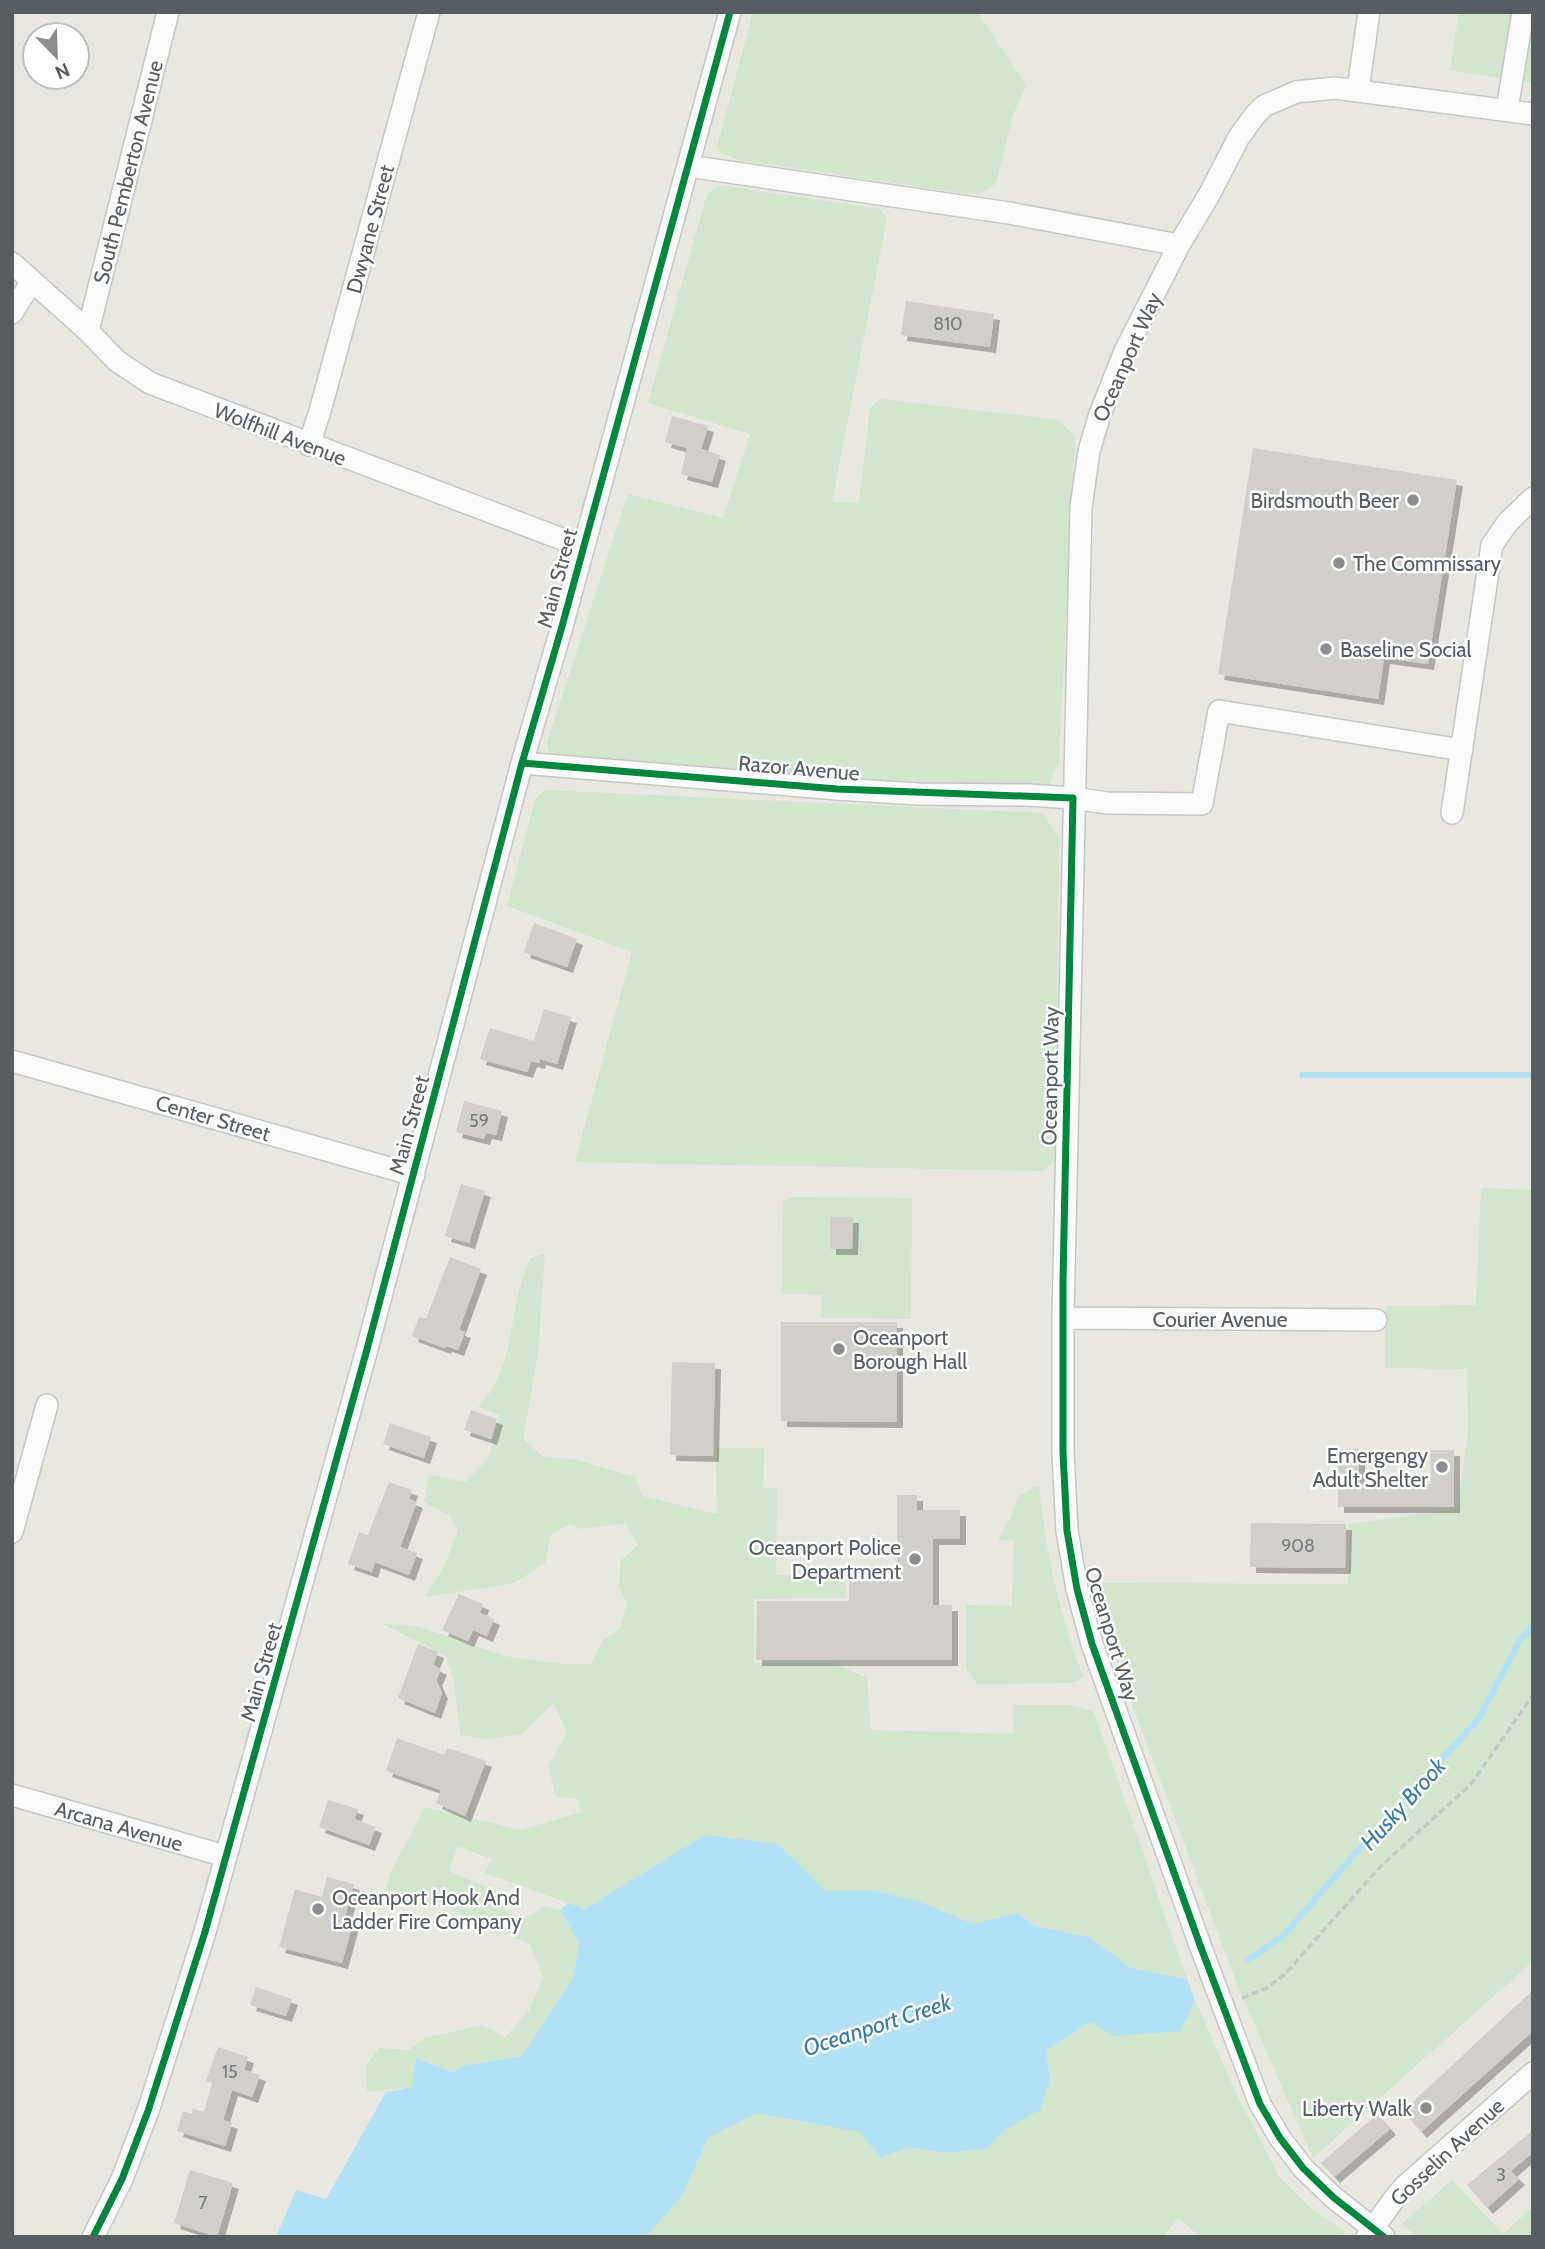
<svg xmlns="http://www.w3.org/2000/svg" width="1545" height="2249" font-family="Cabin,sans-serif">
<defs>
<filter id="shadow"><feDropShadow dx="6" dy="6" stdDeviation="0" flood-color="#0004"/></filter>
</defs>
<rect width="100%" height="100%" fill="#e9e7e2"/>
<path fill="#d2e5cd" d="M753 12H977L1026 85 1013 115 996 183C985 194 977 194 962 193L739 160 721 153 717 147Z
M1459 12H1533V83L1450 70Z
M719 185 880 209 887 218 832 502 859 503 870 408 880 399 1059 420 1075 437 1059 762 1049 784 1028 788 560 763C551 757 548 752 547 742L628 494 723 518 750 434 648 403 707 194Z
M545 790 1042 813 1059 837 1055 1160 1044 1171 575 1162 632 952 507 906 535 800Z
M1481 1188 1533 1190V1961L1313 2158 1237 1984 1124 1683 1093 1583 1348 1584 1349 1524 1457 1509 1468 1433 1467 1369 1385 1368V1306L1476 1305Z
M791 1197 912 1198 911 1319 821 1318 822 1295 782 1294 783 1202Z
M545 1254 538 1353 523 1439 542 1456 577 1460 635 1477 642 1496 717 1514 716 1448H764L763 1488H777L776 1575 846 1576V1598L754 1599V1663H833L867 1678 871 1730 1014 1734 1013 1705H1071L1094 1712 1187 1979 1131 1968 1089 1937 1036 1926 1018 1913 973 1924 919 1901 873 1891H826L778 1844 585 1909 485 1873 491 1859 458 1846 449 1871 511 1898 505 1911 521 1920 545 1906 560 1910 579 1943 573 1977 522 2056 465 2065 453 2072 417 2058 412 2087 367 2092 366 2065 379 2048 409 2050 424 2038 483 2025 505 2037 529 2011 543 1977 530 1945 504 1932 493 1933 440 1903 413 1907 386 1890 391 1871 425 1807 521 1830 581 1812 578 1799 556 1797 548 1765 567 1733 554 1703 522 1734 487 1739 460 1735 454 1681 446 1656 383 1624 417 1626 505 1656 561 1664H591L602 1641 620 1628 627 1603 619 1586 621 1560 638 1545 625 1523 581 1529 570 1524 551 1534 545 1563 514 1583 425 1597 444 1567 458 1530 450 1516 424 1502 429 1475 465 1482 488 1459 500 1415 478 1407C507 1379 509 1338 517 1300 520 1286 525 1272 530 1258Z
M1034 1487H1039C1046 1553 1059 1614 1083 1676L1078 1681 1070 1683 977 1684 966 1668V1605L1012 1606 1014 1541 998 1539 1010 1519 1018 1497Z
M1195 2000 1235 2091 1279 2176 1311 2208 1345 2232 1342 2237H1201L1178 2218 1163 2237H646L682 2196 708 2138 757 2113 861 2132 881 2157 908 2147 946 2153 988 2148 1004 2130 1040 2109 1050 2080 1046 2050 1091 2022 1180 2031Z
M1452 2180 1503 2234 1533 2207V2237H1418L1402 2224Z"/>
<path fill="#b3e1f6" d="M705 1835 778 1844 826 1891H873L919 1901 973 1924 1018 1913 1036 1926 1089 1937 1131 1968 1187 1979 1195 2000 1181 2031 1114 2036 1091 2022 1046 2050 1050 2080 1040 2110 1004 2130 988 2148 946 2153 908 2147 880 2158 860 2132 757 2113 708 2138 682 2196 646 2237H276L296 2190 326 2199 386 2092 412 2087 416 2058 452 2072 465 2065 522 2056 573 1977 579 1943 560 1910 568 1903 585 1909Z"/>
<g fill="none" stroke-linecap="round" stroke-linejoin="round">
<path stroke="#b3e1f6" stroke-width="6" d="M1302 1075H1533
M1248 1960 1284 1935 1354 1855 1478 1720 1519 1642 1533 1626"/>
</g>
<path fill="#d1cfcc" filter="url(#shadow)" d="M906 301 994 314 990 347 901 335Z
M672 416 708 426 701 449 720 455 712 482 681 474 687 448 665 442Z
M1253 448 1457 480 1428 664 1384 658 1378 699 1218 674Z
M534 923 577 939 567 967 524 952Z
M544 1009 571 1017 557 1064 540 1059 539 1063 531 1061 527 1072 480 1059 490 1028 534 1041Z
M464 1101 502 1111 496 1135 486 1133 484 1139 456 1132Z
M461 1184 485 1191 469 1243 445 1236Z
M830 1217H853L852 1249H830Z
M450 1257 481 1269 459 1330 465 1332 458 1350 446 1346 445 1348 412 1336 419 1317 426 1319Z
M781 1322H897V1422L781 1421Z
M672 1362 715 1363 713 1456 670 1455Z
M471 1410 497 1419 491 1439 464 1430Z
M390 1423 431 1437 424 1458 383 1444Z
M1338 1449H1359V1484H1431L1430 1450H1454V1507H1338Z
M389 1482 412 1490 409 1499 417 1502 400 1547 417 1553 409 1575 375 1562 372 1572 348 1564 359 1532 368 1535Z
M897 1495H917V1510H960V1539H933V1605H952V1660H756L757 1601H849V1579H897Z
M1251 1523 1346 1524 1345 1568 1250 1567Z
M459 1594 483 1604 480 1613 494 1619 487 1636 473 1630 468 1641 442 1630Z
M418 1644 438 1652 433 1665 441 1669 436 1680 442 1693 435 1713 398 1698Z
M397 1738 444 1755 447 1749 455 1750 486 1761 465 1816 436 1803 441 1790 386 1771Z
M328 1800 358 1809 354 1819 376 1827 369 1845 319 1827Z
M327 1877 354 1884 344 1921 353 1923 342 1963 279 1947 295 1889 322 1897Z
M256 1987 292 1999 286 2016 250 2005Z
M1533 1990V2031L1421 2132 1403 2111Z
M218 2047 248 2057 244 2070 260 2075 252 2097 232 2090 223 2120 232 2123 225 2146 177 2131 183 2111 192 2114 193 2109 204 2112 212 2083 206 2081Z
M1377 2114 1390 2129 1334 2177 1321 2163Z
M1533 2130V2152L1511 2171 1519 2179 1487 2208 1467 2185Z
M190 2170 233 2183 217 2237 174 2223Z"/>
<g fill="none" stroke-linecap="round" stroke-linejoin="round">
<g stroke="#c6c6c5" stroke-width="24">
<path id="minor" d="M1358 90 1369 12
M1507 110 1523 12
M688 166 1009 213 1179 245
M12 263 88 331 117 361 150 383 583 547
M12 313 32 281
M88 331 168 12
M309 445 320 411 429 12
M522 763 837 789 918 794 1028 795 1073 798 1107 803 1202 804 1219 711 1462 750
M1452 813 1492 545 1508 522 1533 498
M12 1061 414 1175
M1063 1318 1376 1320
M12 1532 47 1405
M12 1795 225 1856
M93 2237 122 2179 148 2111 205 1932 366 1353 522 763 561 630 730 12
M1367 2237 1394 2199 1405 2186 1533 2073
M1384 2237 1333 2197 1303 2168 1280 2138 1260 2104 1200 1945 1092 1644 1077 1589 1067 1531 1063 1452V1318L1081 507 1089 451 1100 414 1125 351 1179 245 1209 195 1239 137 1255 115 1264 106 1296 92 1335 88 1533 114"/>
</g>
<path stroke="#c4cac6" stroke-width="3.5" stroke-dasharray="7 3.5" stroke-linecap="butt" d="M1242 1998 1267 1988 1285 1974 1379 1868 1471 1784 1533 1695"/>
<use href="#minor" stroke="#fcfbfb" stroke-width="21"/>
<g stroke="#fff" stroke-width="11">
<path id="cycleway" d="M522 763 837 789 1073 798 1063 1281V1452L1067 1531 1077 1589 1092 1644 1200 1945 1260 2104 1280 2138 1303 2168 1333 2197 1384 2237
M93 2237 122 2179 148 2111 205 1932 366 1353 522 763 561 630 730 12"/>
</g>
<use href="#cycleway" stroke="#00873e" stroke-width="7"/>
</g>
<g fill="#8b8d8e" stroke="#fff" stroke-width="2.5">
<circle cx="1413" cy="500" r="7"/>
<circle cx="1339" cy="563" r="7"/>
<circle cx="1326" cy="649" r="7"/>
<circle cx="839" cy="1349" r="7"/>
<circle cx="1442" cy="1467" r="7"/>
<circle cx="915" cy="1559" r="7"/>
<circle cx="318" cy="1909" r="7"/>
<circle cx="1426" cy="2108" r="7"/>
</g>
<g text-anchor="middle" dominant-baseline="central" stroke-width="5" stroke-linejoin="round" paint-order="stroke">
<g font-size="18" fill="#787b7d">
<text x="948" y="324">810</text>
<text x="479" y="1121">59</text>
<text x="1298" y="1546">908</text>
<text x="230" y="2072">15</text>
<text x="1501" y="2175">3</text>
<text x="203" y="2203">7</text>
</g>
<g font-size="21" fill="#585d61" stroke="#fff">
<text transform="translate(128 172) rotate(-76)">South Pemberton Avenue</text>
<text transform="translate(370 229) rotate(-75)">Dwyane Street</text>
<text transform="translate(1127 357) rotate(-66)">Oceanport Way</text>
<text transform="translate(280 434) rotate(21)">Wolfhill Avenue</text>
<text transform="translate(557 578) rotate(-75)">Main Street</text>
<text transform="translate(799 768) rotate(5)">Razor Avenue</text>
<text transform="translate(1050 1076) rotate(-89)">Oceanport Way</text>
<text transform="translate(213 1118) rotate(16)">Center Street</text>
<text transform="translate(409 1125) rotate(-75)">Main Street</text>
<text x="1220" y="1319">Courier Avenue</text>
<text transform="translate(1112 1634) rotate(73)">Oceanport Way</text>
<text transform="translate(261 1672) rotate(-74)">Main Street</text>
<text transform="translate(119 1826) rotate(16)">Arcana Avenue</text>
<text transform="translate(1447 2152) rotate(-43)">Gosselin Avenue</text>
</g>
<g font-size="21" fill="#585d61" stroke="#fff" text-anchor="end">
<text x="1399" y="500">Birdsmouth Beer</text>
<text x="1353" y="563" text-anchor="start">The Commissary</text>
<text x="1340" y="649" text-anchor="start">Baseline Social</text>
<text x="853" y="1337" text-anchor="start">Oceanport<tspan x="853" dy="24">Borough Hall</tspan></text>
<text x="1428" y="1455">Emergengy<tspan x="1428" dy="24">Adult Shelter</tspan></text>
<text x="901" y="1547">Oceanport Police<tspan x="901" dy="24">Department</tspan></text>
<text x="332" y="1897" text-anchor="start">Oceanport Hook And<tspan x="332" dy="24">Ladder Fire Company</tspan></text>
<text x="1412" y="2108">Liberty Walk</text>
</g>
<g font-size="23" font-style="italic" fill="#387aa7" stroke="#fff">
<text transform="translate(1403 1804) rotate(-48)">Husky Brook</text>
<text transform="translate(877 2025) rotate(-18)">Oceanport Creek</text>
</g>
</g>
<rect width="1545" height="2249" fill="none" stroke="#585d61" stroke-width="28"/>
<g transform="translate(56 56) rotate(157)"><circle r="33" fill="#ffffff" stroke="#bcbec0" stroke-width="2"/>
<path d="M0-5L12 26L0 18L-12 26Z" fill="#8b8d8e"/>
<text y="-10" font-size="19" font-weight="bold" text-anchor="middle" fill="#585d61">N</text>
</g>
</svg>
